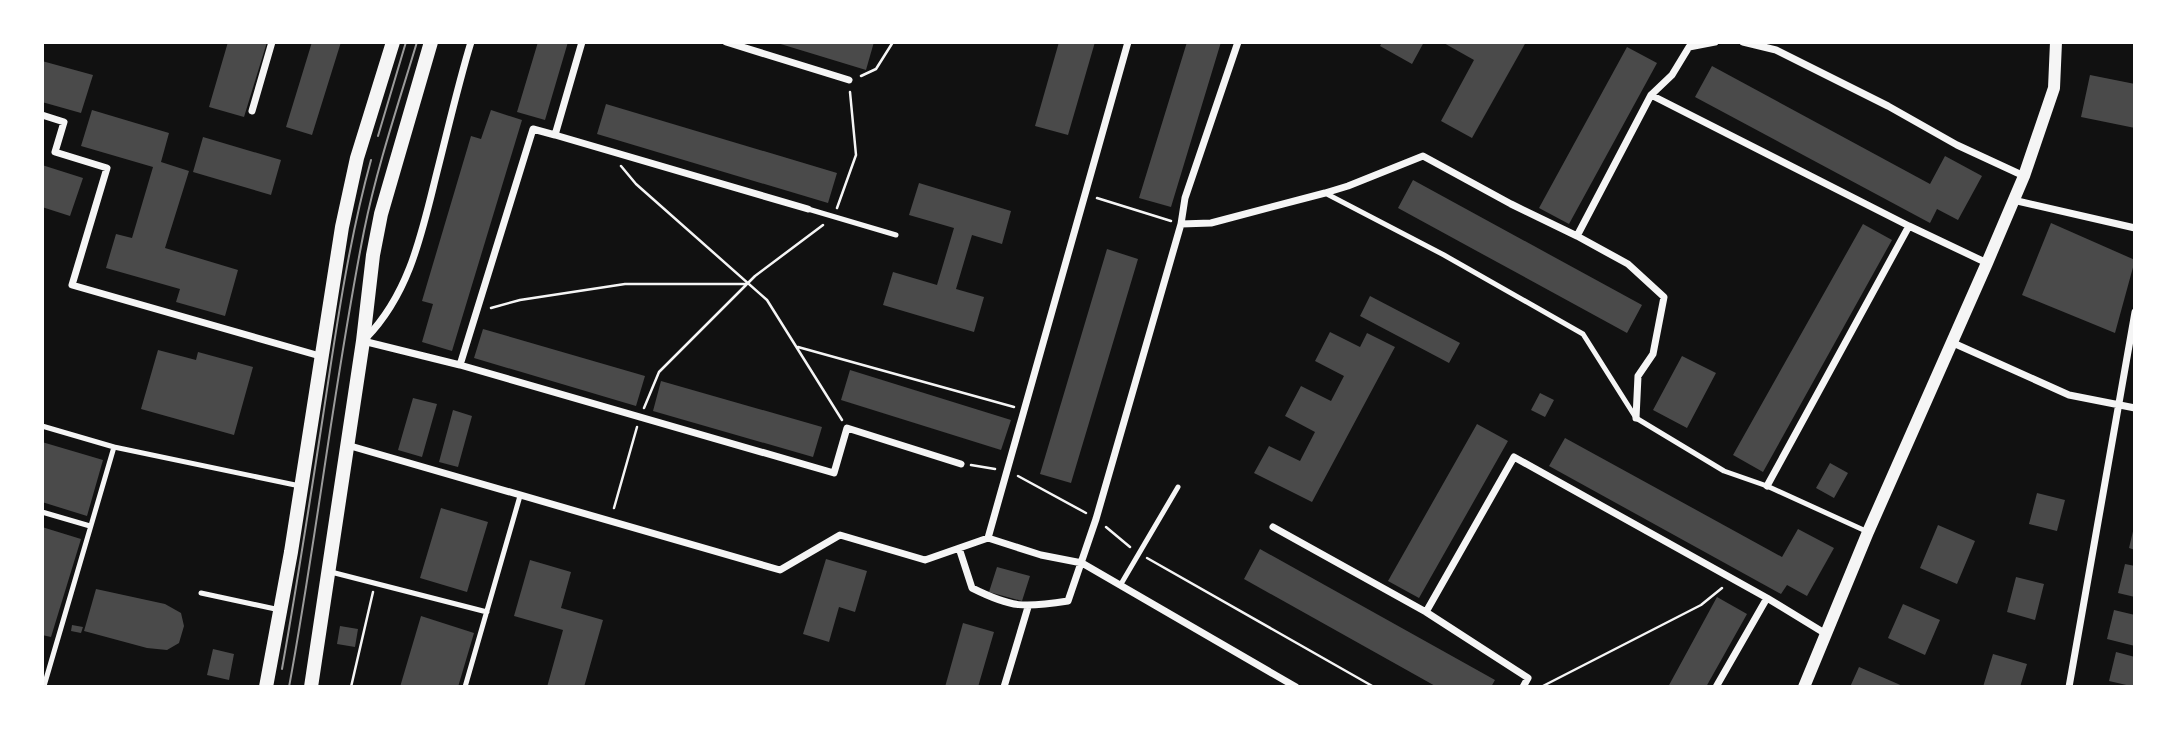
<svg xmlns="http://www.w3.org/2000/svg" width="2177" height="729" font-family="Ubuntu,sans-serif">
<rect width="100%" height="100%" fill="#111"/>
<path fill="#4a4a4a" d="M228 42H267L244 117 209 107Z
M312 42H341L312 135 286 127Z
M538 42H568L545 120 517 112Z
M774 42H874L866 70Z
M1059 42H1095L1068 135 1035 126Z
M1187 42H1221L1171 207 1139 198Z
M1382 42H1424L1412 64 1380 46Z
M1442 42H1526L1472 138 1441 121 1474 60Z
M1627 47 1657 63 1569 224 1539 208Z
M42 61 93 75 81 113 42 102Z
M1712 66 1930 184 1945 156 1982 176 1958 220 1937 209 1930 223 1695 97Z
M2090 75 2135 84V128L2081 117Z
M606 104 837 173 828 203 597 134Z
M92 110 169 133 161 162 189 171 165 248 238 270 225 316 176 302 180 289 106 268 116 234 132 238 153 167 81 146Z
M491 110 522 120 452 351 422 342 433 304 422 301 471 136 481 139Z
M203 137 281 160 271 195 193 172Z
M42 165 83 178 70 216 42 207Z
M1413 180 1642 305 1627 333 1398 208Z
M919 183 1011 211 1002 244 972 235 956 289 984 297 974 332 883 305 893 272 937 285 954 228 909 215Z
M2051 223 2135 260 2115 333 2022 295Z
M1863 224 1892 240 1763 472 1733 455Z
M1107 249 1138 259 1071 483 1040 474Z
M1370 296 1460 343 1449 363 1360 316Z
M483 329 645 376 636 406 474 358Z
M1330 332 1360 347 1367 333 1395 347 1312 502 1254 473 1269 446 1300 461 1315 432 1285 416 1301 386 1331 401 1344 376 1315 361Z
M158 350 196 360 198 352 253 367 234 435 141 409Z
M1682 356 1716 373 1687 428 1653 410Z
M850 370 1011 420 1001 450 841 400Z
M661 381 822 427 813 457 653 411Z
M1540 393 1554 400 1545 417 1531 410Z
M413 398 437 404 422 457 398 450Z
M453 410 472 416 458 467 439 462Z
M1477 424 1508 441 1419 598 1388 581Z
M1565 438 1782 557 1798 529 1834 548 1807 596 1787 585 1781 594 1549 466Z
M42 442 103 460 87 516 42 502Z
M1830 463 1848 473 1834 498 1816 488Z
M2037 493 2065 500 2057 531 2029 524Z
M441 508 488 522 467 592 420 578Z
M1938 525 1975 541 1957 584 1920 568Z
M42 527 81 539 51 637 42 635Z
M2134 527H2135V550L2129 548Z
M1260 549 1495 680 1491 687H1437L1244 579Z
M826 559 867 571 855 612 839 607 829 642 803 634Z
M530 560 571 572 561 608 603 620 584 687H547L563 630 514 616Z
M2125 564 2135 566V597L2118 593Z
M997 567 1030 576 1022 601 989 592Z
M2016 577 2044 584 2035 620 2007 612Z
M96 589 165 604 181 613 184 626 179 643 167 650 147 648 84 631Z
M1717 597 1747 614 1706 687H1668Z
M1903 604 1940 620 1925 655 1888 638Z
M2114 610 2135 615V646L2107 639Z
M421 616 474 633 458 687H400Z
M963 623 994 632 978 687H945Z
M72 625 83 627 81 633 71 631Z
M340 626 358 629 355 647 337 644Z
M213 649 234 654 229 680 207 675Z
M2116 652 2135 657V687L2109 681Z
M1993 654 2027 664 2020 687H1983Z
M1859 667 1905 687H1850Z"/>
<g fill="none" stroke-linecap="round" stroke-linejoin="round">
<path stroke="#f5f5f5" stroke-width="2.5" d="M861 76 876 69 893 42
M621 166 636 184 767 300 842 420
M1097 198 1171 221
M837 208 856 155 850 92
M491 308 520 300 625 284H747
M798 347 1014 407
M644 408 659 372 755 276 823 225
M971 465 995 469
M1018 476 1086 513
M614 508 637 427
M1106 527 1130 547
M1147 558 1374 687
M351 687 373 592
M1541 687 1701 605 1722 588"/>
<path stroke="#f5f5f5" stroke-width="5" d="M1325 193 1444 255 1583 334 1636 418 1724 471 1767 486 1868 532
M808 209 896 235
M42 426 114 447 300 486
M42 512 90 526
M331 572 487 612
M1121 584 1178 487
M201 593 280 610
M42 687 44 686 114 447
M465 687 520 496"/>
<path stroke="#f5f5f5" stroke-width="7" d="M582 42 555 135 808 209
M726 42 849 80
M1743 42 1776 50 1888 106 1957 145 2024 176
M1651 95 1672 75 1689 47 1715 42
M252 111 272 42
M42 115 64 122 55 152 107 168 72 285 320 356
M2013 200 2135 228
M1181 224 1211 223 1325 193 1348 186 1423 156 1511 204 1577 236 1651 95 1909 226 1987 263
M1577 236 1628 264 1664 297 1653 354 1638 376 1636 418
M366 338C410 293 422 232 437 172 448 129 458 85 471 42
M363 341 460 365 533 129 555 135
M1951 342 2069 395 2135 408
M460 365 834 473 847 428 961 464
M347 445 780 570 840 535 925 560 988 538 1041 555 1082 563 1296 687
M1767 486 1909 226
M1273 527 1426 612 1528 678 1523 687
M988 538 1128 42
M959 548 972 588C1012 608 1024 608 1068 601L1096 519 1181 224 1185 198 1238 42
M1426 612 1514 457 1767 598 1826 634
M1004 687 1028 607
M1716 687 1767 598
M2069 687 2135 312"/>
<path stroke="#f5f5f5" stroke-width="12" d="M1804 687 1868 532 1987 263 2024 176 2054 88 2056 42"/>
<path stroke="#f5f5f5" stroke-width="14" d="M266 687 291 552 342 227 357 158 393 42
M311 687 363 341 373 255 381 214 431 42"/>
<path stroke="#9a9a9a" stroke-width="2" d="M378 136 406 42
M282 669C297 585 310 501 323 416 336 330 348 244 371 160
M289 687C317 536 334 382 364 231 377 167 398 105 417 42"/>
</g>
<rect width="2177" height="729" fill="none" stroke="#ffffff" stroke-width="88"/>
</svg>
